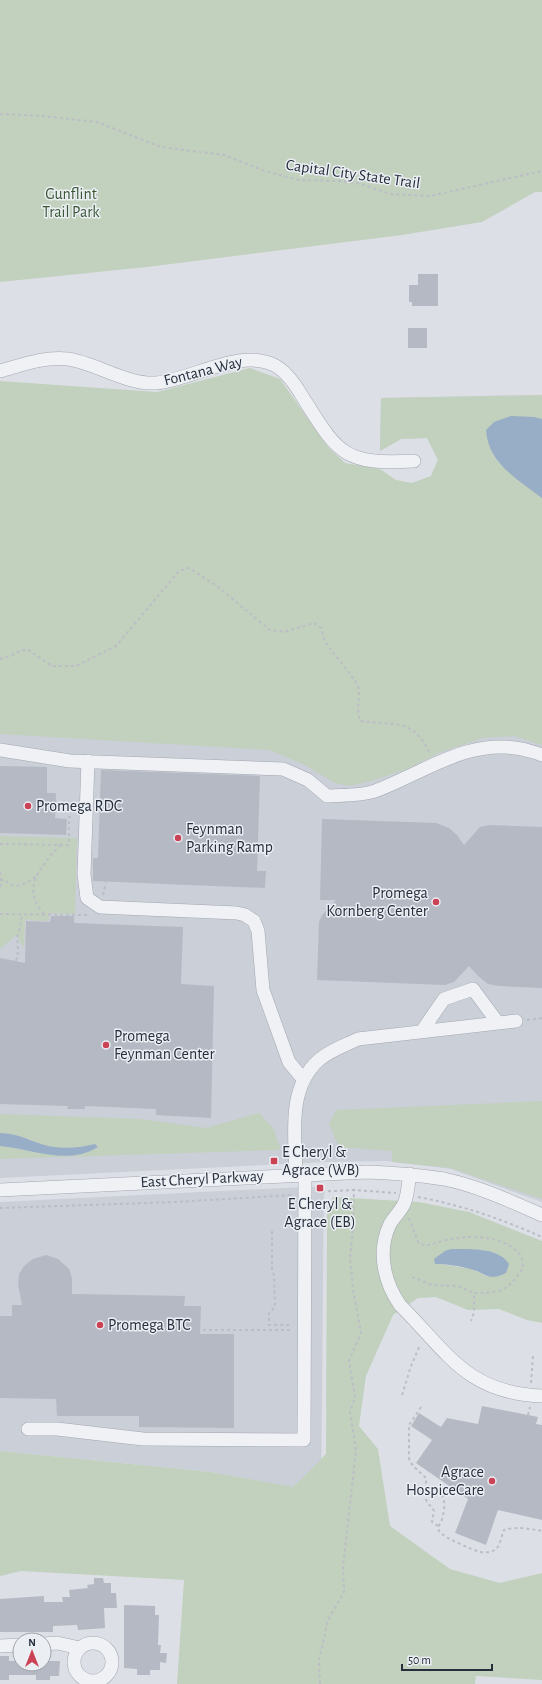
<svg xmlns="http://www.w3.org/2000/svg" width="542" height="1684" font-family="'Alegreya Sans',sans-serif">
<rect width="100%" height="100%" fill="#dce0e6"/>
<path fill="#cacfd8" d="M542 395V1202L451 1169 387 1161 327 1162 0 1178V653L431 476 438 460 427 438 401 439 380 451 381 398Z
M324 1186 321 1493 211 1472 0 1451V1202Z"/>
<path fill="#c2d0be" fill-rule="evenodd" d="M0 0H542V192H535L482 222 402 235 147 267 0 282Z
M250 368 280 379 328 447 345 463 380 469 396 480 412 483 431 476 438 460 427 438 401 439 380 451 381 398 542 395V745L514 736 483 738 441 752 407 769 371 781 349 786 335 783 303 764 269 750 0 734V381L157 392Z
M0 836 77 838 75 914 49 913V921L25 920 24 948 16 935 0 949Z
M542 1101V1199L450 1168 392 1162V1151L339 1147 329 1124 336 1110Z
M259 1113 273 1128 281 1150 0 1159V1146C32 1149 67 1166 98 1147L95 1144C80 1148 63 1149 48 1146 32 1142 17 1133 0 1133V1114L141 1119 206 1128Z
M333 1197 419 1202 469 1212 542 1241V1323L527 1320 499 1309 468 1310 436 1297 418 1298 393 1315 366 1376 359 1426 378 1449 390 1526 450 1569 500 1583 542 1573V1680L476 1676 475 1684H177L184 1580 21 1571 0 1576V1451L211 1472 293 1487 326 1454 327 1209ZM461 1249 489 1277 471 1269 441 1264Z"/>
<path fill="#98adc6" d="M511 416 534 417 542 419V498C518 480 488 463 486 430L494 422Z
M0 1133C18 1133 32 1142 48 1146 63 1149 80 1148 95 1144L98 1147C67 1166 33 1149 0 1146Z
M451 1249C469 1249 499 1247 509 1264L506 1273C487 1282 487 1273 470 1269 460 1266 446 1264 435 1264L434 1259 445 1251Z"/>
<path fill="#b4b9c3" d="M418 274H438V306H412V302H409V285H418Z
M408 328H427V348H408Z
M0 766 47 767V793H56L55 818 67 819 66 835 0 833Z
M101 770 260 776 257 871H266L265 888 93 881V858H98Z
M322 819 436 823 449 828 457 835 464 845 480 827 490 825 542 827V988L499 986 488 984 478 976 469 966 454 982 445 985 317 980 319 922 322 915 336 900H320Z
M51 916H74V923L183 927 181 984 214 986 211 1118 156 1115V1109L85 1106V1109H67L68 1106 0 1104V958L25 963 26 921 50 922Z
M46 1255 58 1259 69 1269 72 1278V1294L185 1296 184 1306H201L200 1334H234V1428L139 1427V1416H57L56 1399 0 1398V1316H12V1305H22L18 1284 19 1274 24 1266 33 1259Z
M482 1406 538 1417 536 1424 542 1425V1520L498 1510 486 1545 455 1533 468 1499 416 1463 432 1440 411 1426 419 1413 441 1427 447 1418 478 1424Z
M94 1578H103L104 1583H111V1593H116L117 1608H104L105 1628 78 1630 77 1625 53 1626V1632H0V1599L44 1596V1602H63L62 1597H70L69 1590 88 1588 87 1585 94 1584Z
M124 1605 155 1606V1615H159L158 1645H161L160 1653H167L166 1663 160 1662V1670H150V1675H137V1669L124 1668Z
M0 1656H9V1661H20V1664H44V1661H60L59 1676H50V1680H36V1675H9V1680H0Z"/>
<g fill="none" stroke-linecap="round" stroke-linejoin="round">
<g stroke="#a2a7b0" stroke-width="14">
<path id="minor" d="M0 371C22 365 45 356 68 359 96 363 127 385 156 383 191 380 240 348 274 365 286 371 295 384 302 396 338 453 342 465 414 461
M0 750 70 761 283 769 308 780 327 796C343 795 361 796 375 791 424 773 467 738 522 749 528 751 536 752 542 755
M88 761 84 874 87 898 100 907 237 913 245 915 254 921 258 931 263 990 289 1062 303 1079
M422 1031 444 999 473 989 498 1023
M296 1174C295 1135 287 1087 320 1059 331 1050 346 1045 358 1039L516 1021
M410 1174C408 1184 408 1195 404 1204 400 1212 394 1217 390 1224 377 1251 384 1282 400 1305 448 1353 467 1393 542 1396
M0 1190 367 1172C393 1173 418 1175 444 1179 478 1186 510 1201 542 1215
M28 1429H57L143 1439 304 1440 305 1174
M74 1662a19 19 0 1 1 38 0a19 19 0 1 1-38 0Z
M44 1644 57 1643 80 1648
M0 1646 20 1645"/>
</g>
<path stroke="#bbbec5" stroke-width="2" stroke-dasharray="3 3" stroke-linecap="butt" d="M0 114 42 116 97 122 161 147 224 155 265 171 299 180 341 181 361 184 390 194 430 196 542 171
M0 659C11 657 17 651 27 649L52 666H76L116 646 179 571 189 568 217 586 270 630 284 632 314 623 321 628 325 642 356 682 359 690 358 713 360 721C395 726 413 717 430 754
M0 844 69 845V817H74
M0 872 1 880 0 891
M0 880C7 880 7 883 12 885 20 888 29 881 35 877
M103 895 106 882
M0 914 89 915
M44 914C20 887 41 867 60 845
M16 961C20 949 16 944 18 934 20 927 21 922 22 914
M527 1020 542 1018
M316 1192 354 1190 396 1193
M418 1197C461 1205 502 1219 542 1237
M0 1208 176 1202 292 1195
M409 1218 418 1242 425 1246C436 1243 447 1239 458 1238 477 1235 509 1238 521 1256 523 1259 522 1264 523 1268 508 1291 501 1293 474 1293V1313L471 1321
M272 1231V1270L274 1275 275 1307 269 1313V1325H292
M412 1277 432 1285 458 1286 474 1293
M203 1330H293
M531 1383 533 1356
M402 1395 411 1366 420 1345
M421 1407 409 1425V1459L413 1466 426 1478V1487C445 1491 447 1501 442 1519 441 1523 437 1526 439 1531 442 1537 473 1550 480 1552 485 1553 491 1552 495 1550 501 1545 501 1536 504 1530 516 1526 530 1529 542 1531
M528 1415 530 1407
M426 1487V1500L434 1511 432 1522 438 1526
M320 1684 319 1660 328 1620 344 1592 343 1567 356 1450 350 1412 355 1397 349 1361 361 1333 353 1289 350 1257 353 1229 354 1190"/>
<use href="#minor" stroke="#eff1f5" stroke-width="13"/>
</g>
<g fill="#ca4254" stroke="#ebeff4" stroke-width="1.5">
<circle cx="28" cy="806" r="4"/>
<circle cx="178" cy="838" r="4"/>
<circle cx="436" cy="902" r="4"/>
<circle cx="106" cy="1045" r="4"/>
<rect x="270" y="1157" width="8" height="8" rx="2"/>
<rect x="316" y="1184" width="8" height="8" rx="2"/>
<circle cx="100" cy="1325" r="4"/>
<circle cx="492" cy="1481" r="4"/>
</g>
<g text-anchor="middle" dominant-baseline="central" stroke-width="3" stroke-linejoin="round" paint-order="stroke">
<g font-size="16" fill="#262e3c" stroke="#ebeff4">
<text transform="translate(353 174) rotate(8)">Capital City State Trail</text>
<text transform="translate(203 371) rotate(-14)">Fontana Way</text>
<text transform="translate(202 1179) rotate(-3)">East Cheryl Parkway</text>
</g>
<g font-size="16" fill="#3a5734" stroke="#ebeff4">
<text x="71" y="194">Gunflint<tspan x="71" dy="18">Trail Park</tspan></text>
</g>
<g font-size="16" fill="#262e3c" stroke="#ebeff4" text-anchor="start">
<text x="36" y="806">Promega RDC</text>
<text x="186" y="829">Feynman<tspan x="186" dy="18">Parking Ramp</tspan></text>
<text x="428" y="893" text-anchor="end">Promega<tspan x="428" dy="18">Kornberg Center</tspan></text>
<text x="114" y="1036">Promega<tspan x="114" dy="18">Feynman Center</tspan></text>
<text x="282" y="1152">E Cheryl &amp;<tspan x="282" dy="18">Agrace (WB)</tspan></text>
<text x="320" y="1204" text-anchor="middle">E Cheryl &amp;<tspan x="320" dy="18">Agrace (EB)</tspan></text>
<text x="108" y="1325">Promega BTC</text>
<text x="484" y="1472" text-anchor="end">Agrace<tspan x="484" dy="18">HospiceCare</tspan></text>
</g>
</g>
<g transform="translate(32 1652)"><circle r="19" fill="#ebeff4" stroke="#9ca2aa"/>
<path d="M0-3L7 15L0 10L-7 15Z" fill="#ca4254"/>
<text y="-6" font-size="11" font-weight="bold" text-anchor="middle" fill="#262e3c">N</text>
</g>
<path d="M402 1664v6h90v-6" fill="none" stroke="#262e3c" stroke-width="2"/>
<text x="408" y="1664" font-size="12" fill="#262e3c" stroke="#ebeff4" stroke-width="3" paint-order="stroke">50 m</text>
</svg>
